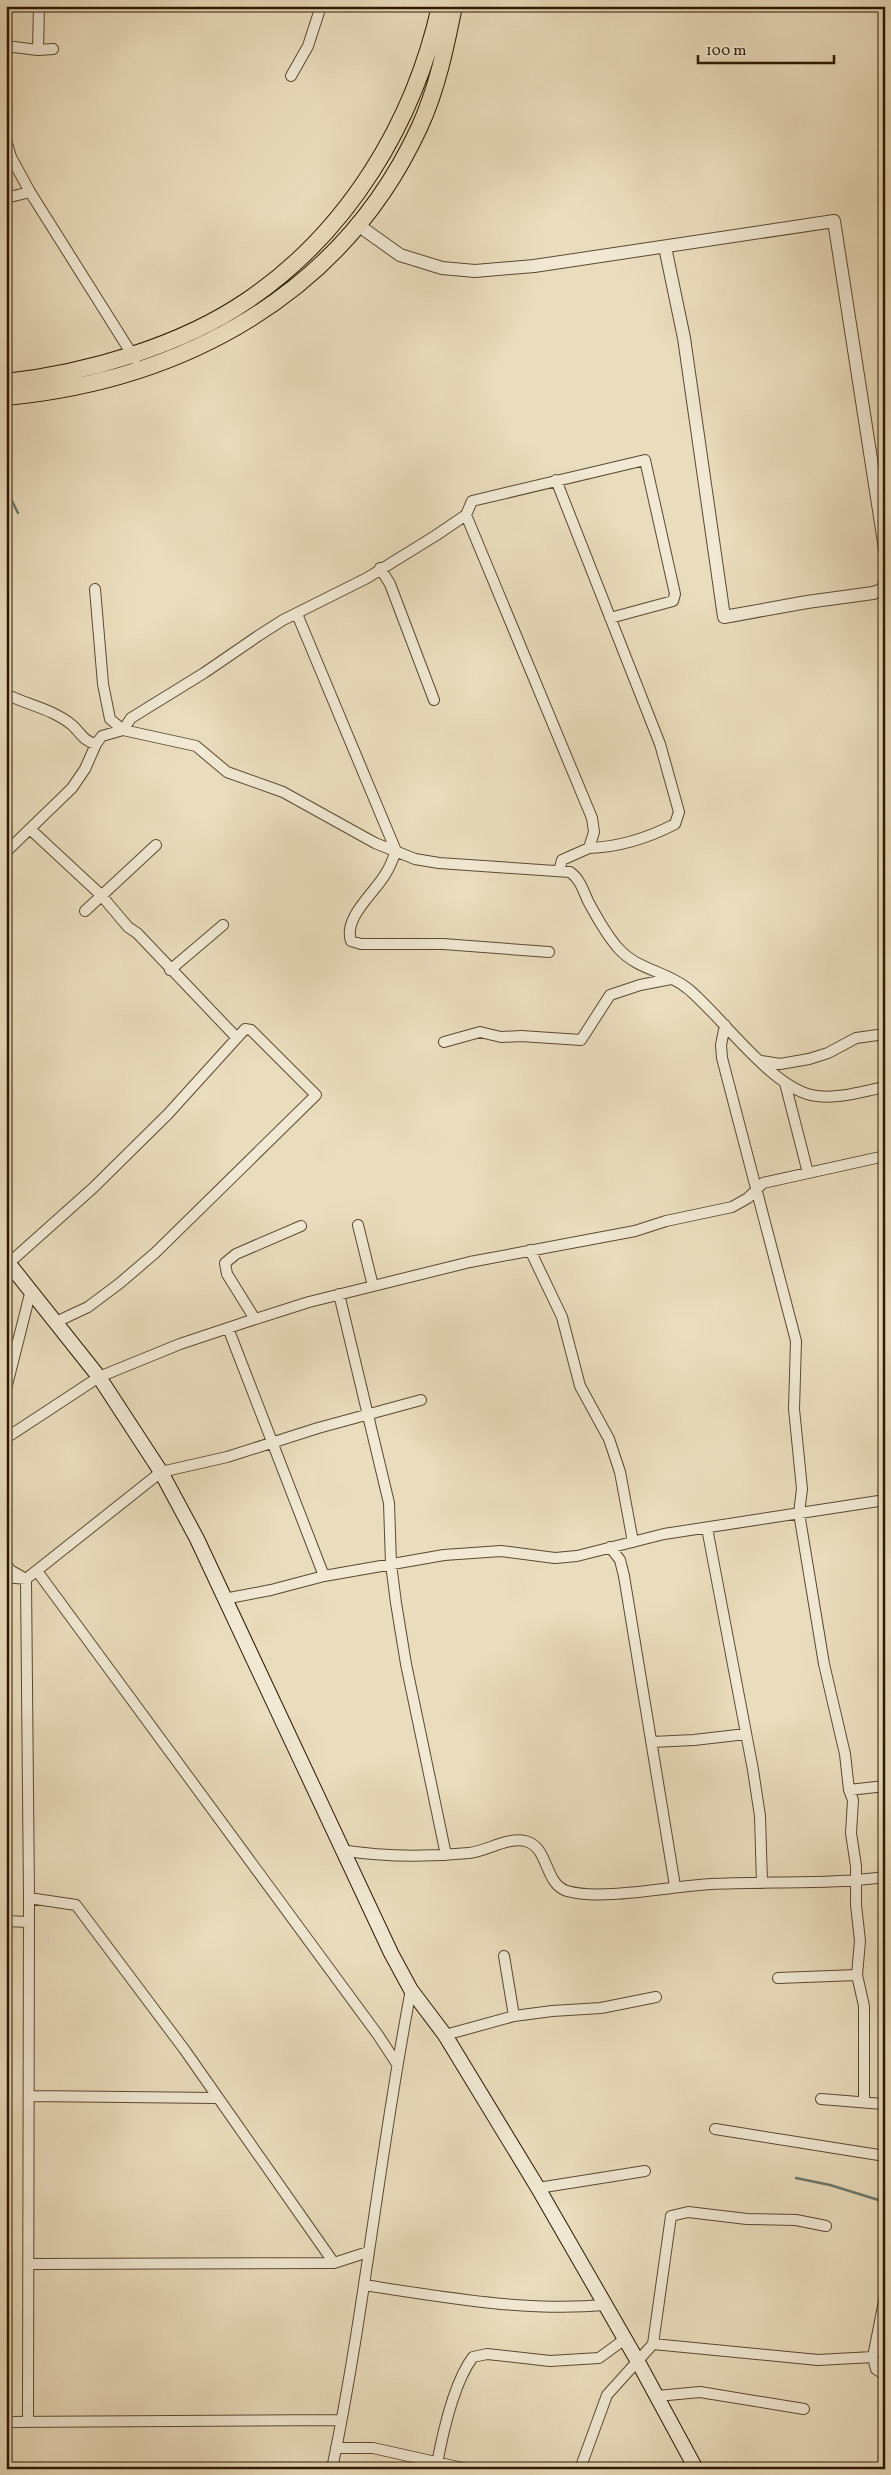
<svg xmlns="http://www.w3.org/2000/svg" width="891" height="2475" font-family="Vollkorn,serif">
<rect width="100%" height="100%" fill="#eaddbd"/>
<filter id="stains"><feTurbulence type="fractalNoise" baseFrequency=".004" numOctaves="4"/><feColorMatrix values="0 0 0 0 .2 0 0 0 0 .09 0 0 0 0 .02 0 0 0 .5 -.17"/></filter>
<radialGradient id="worn" r=".72"><stop offset=".6" stop-color="#630" stop-opacity="0"/><stop offset="1" stop-color="#630" stop-opacity=".3"/></radialGradient>
<g fill="none" stroke-linecap="round" stroke-linejoin="round">
<path stroke="#6d7a6e" stroke-width="2.5" d="M6 489 18 513
M796 2178 830 2185 885 2202"/>
<g stroke="#5c4930" stroke-width="12">
<path id="minor" d="M6 46 38 50 53 49
M38 50 39 6
M291 76 308 46 321 6
M6 140 11 157 30 192 135 359
M6 198 30 192
M556 480 660 744 679 812 675 824C648 838 620 847 589 848
M466 515 472 501 645 460 675 594 673 601 610 618
M380 568 390 584 434 700
M95 589 103 684 110 719 123 730 196 746 227 772 283 792 375 843 415 859 439 863 570 872C580 879 583 890 588 901 596 916 607 936 619 949 638 970 666 971 687 988 721 1015 774 1092 817 1096 840 1099 863 1091 885 1087
M297 614 396 851C393 859 390 867 386 873 375 893 343 917 351 941L361 944H443L549 952
M6 694C27 705 53 709 72 725 81 733 83 741 96 744
M30 829 101 895 128 927 137 933 236 1037
M6 852 72 788 85 769 96 744 102 736 123 730 131 718 204 673 258 636 283 620 367 578 435 536 466 515 592 818 594 832 589 848 562 860 559 871
M85 911 156 845
M170 970 223 925
M725 1025 721 1045 722 1058 796 1341 794 1409 802 1489 799 1513 824 1664 845 1754 849 1790 853 1800 851 1833 856 1866V1905L860 1941 857 1975 864 2006V2102
M444 1042 480 1032 501 1037 521 1036 581 1040 610 995 640 985 671 979
M761 1061 780 1064 809 1059 828 1053 856 1038 885 1034
M785 1083 808 1173
M358 1225 373 1286
M530 1250 562 1317 580 1386 609 1439 620 1472 633 1542
M9 1263 93 1188 168 1114 245 1029 251 1030 316 1095 155 1253 120 1283 88 1307 56 1322
M339 1294 389 1503 391 1564 396 1603 406 1664 446 1855
M255 1319 227 1274 225 1263 236 1254 301 1226
M228 1328 324 1576
M6 1389 31 1290
M6 1438 99 1377 180 1344 243 1323 309 1302 470 1262 635 1231 666 1221 732 1207 748 1198 763 1183 885 1156
M707 1528 753 1770 760 1816 762 1883
M610 1547 620 1560 624 1576 675 1886
M6 1563 10 1570 26 1579 6 1577
M37 1571 378 2035 397 2064
M224 1599 271 1590 324 1576 444 1555 501 1551 555 1558 577 1556 664 1534 885 1500
M652 1742 694 1740 746 1734
M849 1790 885 1786
M341 1850C383 1857 427 1857 469 1853 487 1851 508 1837 525 1841 549 1846 544 1884 567 1891 601 1901 672 1886 711 1884 769 1881 827 1885 885 1877
M6 1921 29 1922
M504 1956 514 2016
M778 1978 857 1975
M445 2035 514 2016 552 2011 601 2008 656 1997
M30 2096 218 2098
M821 2099 883 2104 885 2107
M715 2129 885 2156
M538 2188 645 2171
M368 2252 334 2263 184 2049 76 1905 29 1898 26 1579 161 1472 227 1457 318 1428 421 1400
M29 2264 334 2263
M364 2285C443 2297 525 2312 605 2305
M885 2296 873 2357 876 2369 885 2375
M653 2344 818 2360 873 2357
M657 2396 700 2392 804 2409
M6 2422 341 2420
M28 2422 29 1898
M336 2448H373L467 2469
M332 2469C365 2310 380 2149 411 1990
M436 2469C442 2436 453 2383 473 2357L487 2354 550 2361 599 2358 625 2339
M580 2469 607 2395 653 2344 671 2216 688 2212 747 2219 796 2220 826 2226"/>
</g>
<g stroke="#5c4930" stroke-width="14">
<path id="tertiary" d="M358 225 400 255 442 268 475 271 534 266 834 221 885 549
M665 247 684 338 724 617 807 602 873 593 882 590 885 584"/>
</g>
<g stroke="#2c1801" stroke-width="16">
<path id="secondary" d="M6 1260 99 1377 161 1472 197 1539 391 1953 411 1990 445 2035 538 2188 637 2360 696 2469"/>
</g>
<g stroke="#2c1801" stroke-width="18">
<path id="trunk" d="M6 382C87 373 181 346 248 300 348 232 414 123 440 6
M6 397C184 380 343 294 420 126 437 89 446 46 454 6"/>
</g>
<use href="#minor" stroke="#f1e9d4" stroke-width="10"/>
<use href="#tertiary" stroke="#f1e9d4" stroke-width="12"/>
<use href="#secondary" stroke="#f1e9d4" stroke-width="14"/>
<use href="#trunk" stroke="#eaddbd" stroke-width="16"/>
</g>
<rect width="891" height="2475" fill="none" stroke="#eaddbd" stroke-width="25"/>
<rect x="8" y="8" width="876" height="2460" fill="none" stroke="#2c1801" stroke-width="2.5"/>
<rect x="12" y="12" width="866" height="2450" fill="none" stroke="#2c1801"/>
<path d="M698 55v8h136v-8" fill="none" stroke="#2c1801" stroke-width="2.5"/>
<text x="706" y="55" font-size="15" fill="#2c1801" stroke="#f1e9d4" stroke-width="4" paint-order="stroke">100 m</text>
<rect width="100%" height="100%" filter="url(#stains)"/>
<rect width="100%" height="100%" fill="url(#worn)"/>
</svg>
